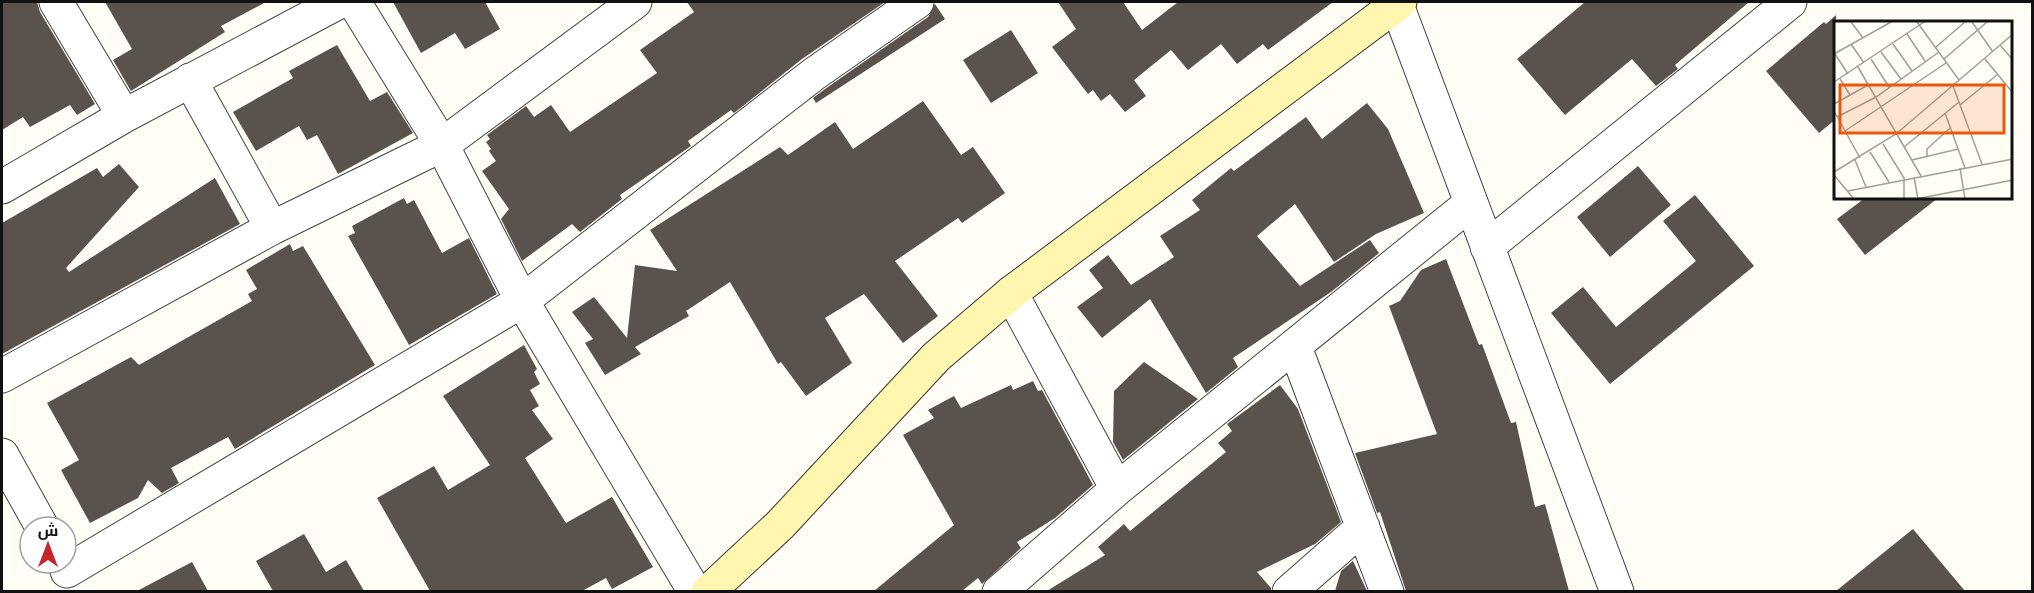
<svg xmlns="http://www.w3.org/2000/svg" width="2034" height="593" font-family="'IBM Plex Serif',Cairo,serif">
<rect width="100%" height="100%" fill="#fffdf5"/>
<path fill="#5a524d" d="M2 2H37L40 12 95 104 77 115 70 105 30 127 23 117 2 130Z
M105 2H266L221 26 225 32 131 91 113 60 132 49Z
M393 2H485L500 29 465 49 455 33 421 53Z
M687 2H885L802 59 734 113 731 110 688 141 691 146 620 195 622 199 580 232 572 224 522 261 501 219 509 209 482 171 496 161 489 151 491 149 486 142 490 139 487 135 526 106 534 117 551 105 570 132 657 73 640 50 694 12Z
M1058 2H1123L1142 30 1178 2H1333L1268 50 1263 44 1237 64 1221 44 1188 70 1171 50 1134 80 1146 96 1125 112 1110 94 1101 101 1093 90 1088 94 1052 47 1076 29Z
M1585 2H1749L1675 65 1678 69 1656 86 1632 59 1565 115 1517 59Z
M935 4 945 19 816 103 813 98 825 89 928 17Z
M1836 15V119L1819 133 1766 71 1824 22 1826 24Z
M1011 30 1038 73 991 103 963 60Z
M337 45 370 101 387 92 413 133 338 174 317 135 307 140 299 126 256 151 233 112 293 78 289 71Z
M923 101 961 155 973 147 1005 193 962 223 958 218 895 261 938 316 903 343 864 294 825 318 852 363 806 396 781 362 778 364 730 282 686 311 689 316 635 347 641 354 605 375 585 343 593 339 572 312 594 297 627 338 635 265 677 271 650 230 780 147 788 155 835 122 853 149Z
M1367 103 1388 129 1424 213 1376 234 1334 262 1295 204 1257 236 1300 286 1370 240 1379 253 1331 292 1233 358 1238 367 1206 393 1150 299 1102 338 1077 307 1103 288 1089 270 1108 255 1131 285 1174 257 1160 236 1200 210 1192 200 1231 168 1234 171 1306 117 1322 139Z
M119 164 139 187 66 268 69 272 215 178 240 224 2 354V223L97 168 103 177Z
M1638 166 1671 205 1610 257 1577 217Z
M1695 195 1754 266 1610 384 1551 313 1583 287 1616 327 1696 261 1663 221Z
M404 198 407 204 414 200 442 253 469 238 497 294 409 345 348 236 355 233 352 226Z
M1865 198H1938L1865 255 1837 219Z
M290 244 293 251 303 246 375 365 235 449 228 437 171 468 179 483 162 493 148 480 138 498 90 523 61 470 79 460 47 403 131 357 139 365 252 301 248 294 257 289 246 270Z
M1446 259 1479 345 1482 344 1511 423 1516 422 1535 507 1545 504 1569 591H1406L1380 512 1377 513 1355 453 1437 434 1389 306 1400 301 1421 270Z
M524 345 537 369 534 372 540 384 530 390 539 406 532 410 553 439 525 458 566 523 612 497 653 567 612 589 606 578 582 591H430L377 498 434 466 448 490 490 465 443 396Z
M1144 362 1198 399 1123 460 1113 442 1114 391Z
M1033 381 1038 391 1042 390 1093 485 1055 518 1017 542 1021 548 982 584 978 578 962 591H874L954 525 903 435 934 418 928 410 954 396 961 408 1011 385 1013 390Z
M1280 385 1298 409 1341 522 1315 544 1257 572 1271 588V591H1047L1105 555 1098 547 1124 524 1130 531 1226 452 1218 443 1232 431 1227 424Z
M1913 529 1965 591H1836Z
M304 534 326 572 346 560 364 591H273L256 561Z
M1353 561 1367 591H1335L1341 571Z
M192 562 208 591H137Z"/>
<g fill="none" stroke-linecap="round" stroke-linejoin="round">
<g stroke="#444" stroke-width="35">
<path id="street" d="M56 2 124 116
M354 2 442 145 522 301 695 592
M1397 5 1617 592
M190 80 272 228
M2 187 124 116 339 2
M1487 247 1790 2
M1011 293 1117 489
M1295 347 1387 592
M2 376 272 228 442 145 635 2
M2 455 42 527
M67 571 522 301 814 74 917 2
M999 592 1117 489 1471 203
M1289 592 1363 527"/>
</g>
<g stroke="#333" stroke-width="35">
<path id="secondary" d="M708 592 780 525 936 357 1011 293 1400 2"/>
</g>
<use href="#street" stroke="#fff" stroke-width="33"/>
<use href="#secondary" stroke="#fff6b0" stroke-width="33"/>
</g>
<g transform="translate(1834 21)">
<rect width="178" height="178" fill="#fffdf5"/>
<path fill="none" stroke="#a09f9a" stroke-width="1.5" d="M17 1 29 17M83 1 125 59M138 1 159 31M73 13 91 40M17 23 30 42M59 23 78 50M166 24 179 39M102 26 131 1M47 31 67 58M0 33 57 1M1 33 14 53M37 38 55 66M110 38 153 1M151 38 179 72M24 46 87 155M6 58 16 74M0 61 90 1M119 65 148 143M0 83 34 64M126 84 164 53M0 90 26 137M111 92 131 147M3 96 42 76 105 31M11 110 112 42M49 123 70 157V178M70 126 125 81M36 131 55 161M93 135V128L116 107M21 139 32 166M78 139 124 128M126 147 131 178M0 151 62 113 179 13M0 154 20 178M80 156 84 178M14 170 179 138M82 178 179 159"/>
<path fill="#e8590c" fill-opacity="0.15" stroke="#e8590c" stroke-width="3" d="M6 64H170V112H6Z"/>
<rect width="178" height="178" fill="none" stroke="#111" stroke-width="3"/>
</g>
<rect width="2034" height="593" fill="none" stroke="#111111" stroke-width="6"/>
<g transform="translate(48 545)"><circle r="28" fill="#ffffff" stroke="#a0a0a0" stroke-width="1.5"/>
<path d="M0-4.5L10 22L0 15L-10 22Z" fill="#c4262e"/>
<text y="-9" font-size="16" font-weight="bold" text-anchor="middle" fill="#111111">ش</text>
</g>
</svg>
